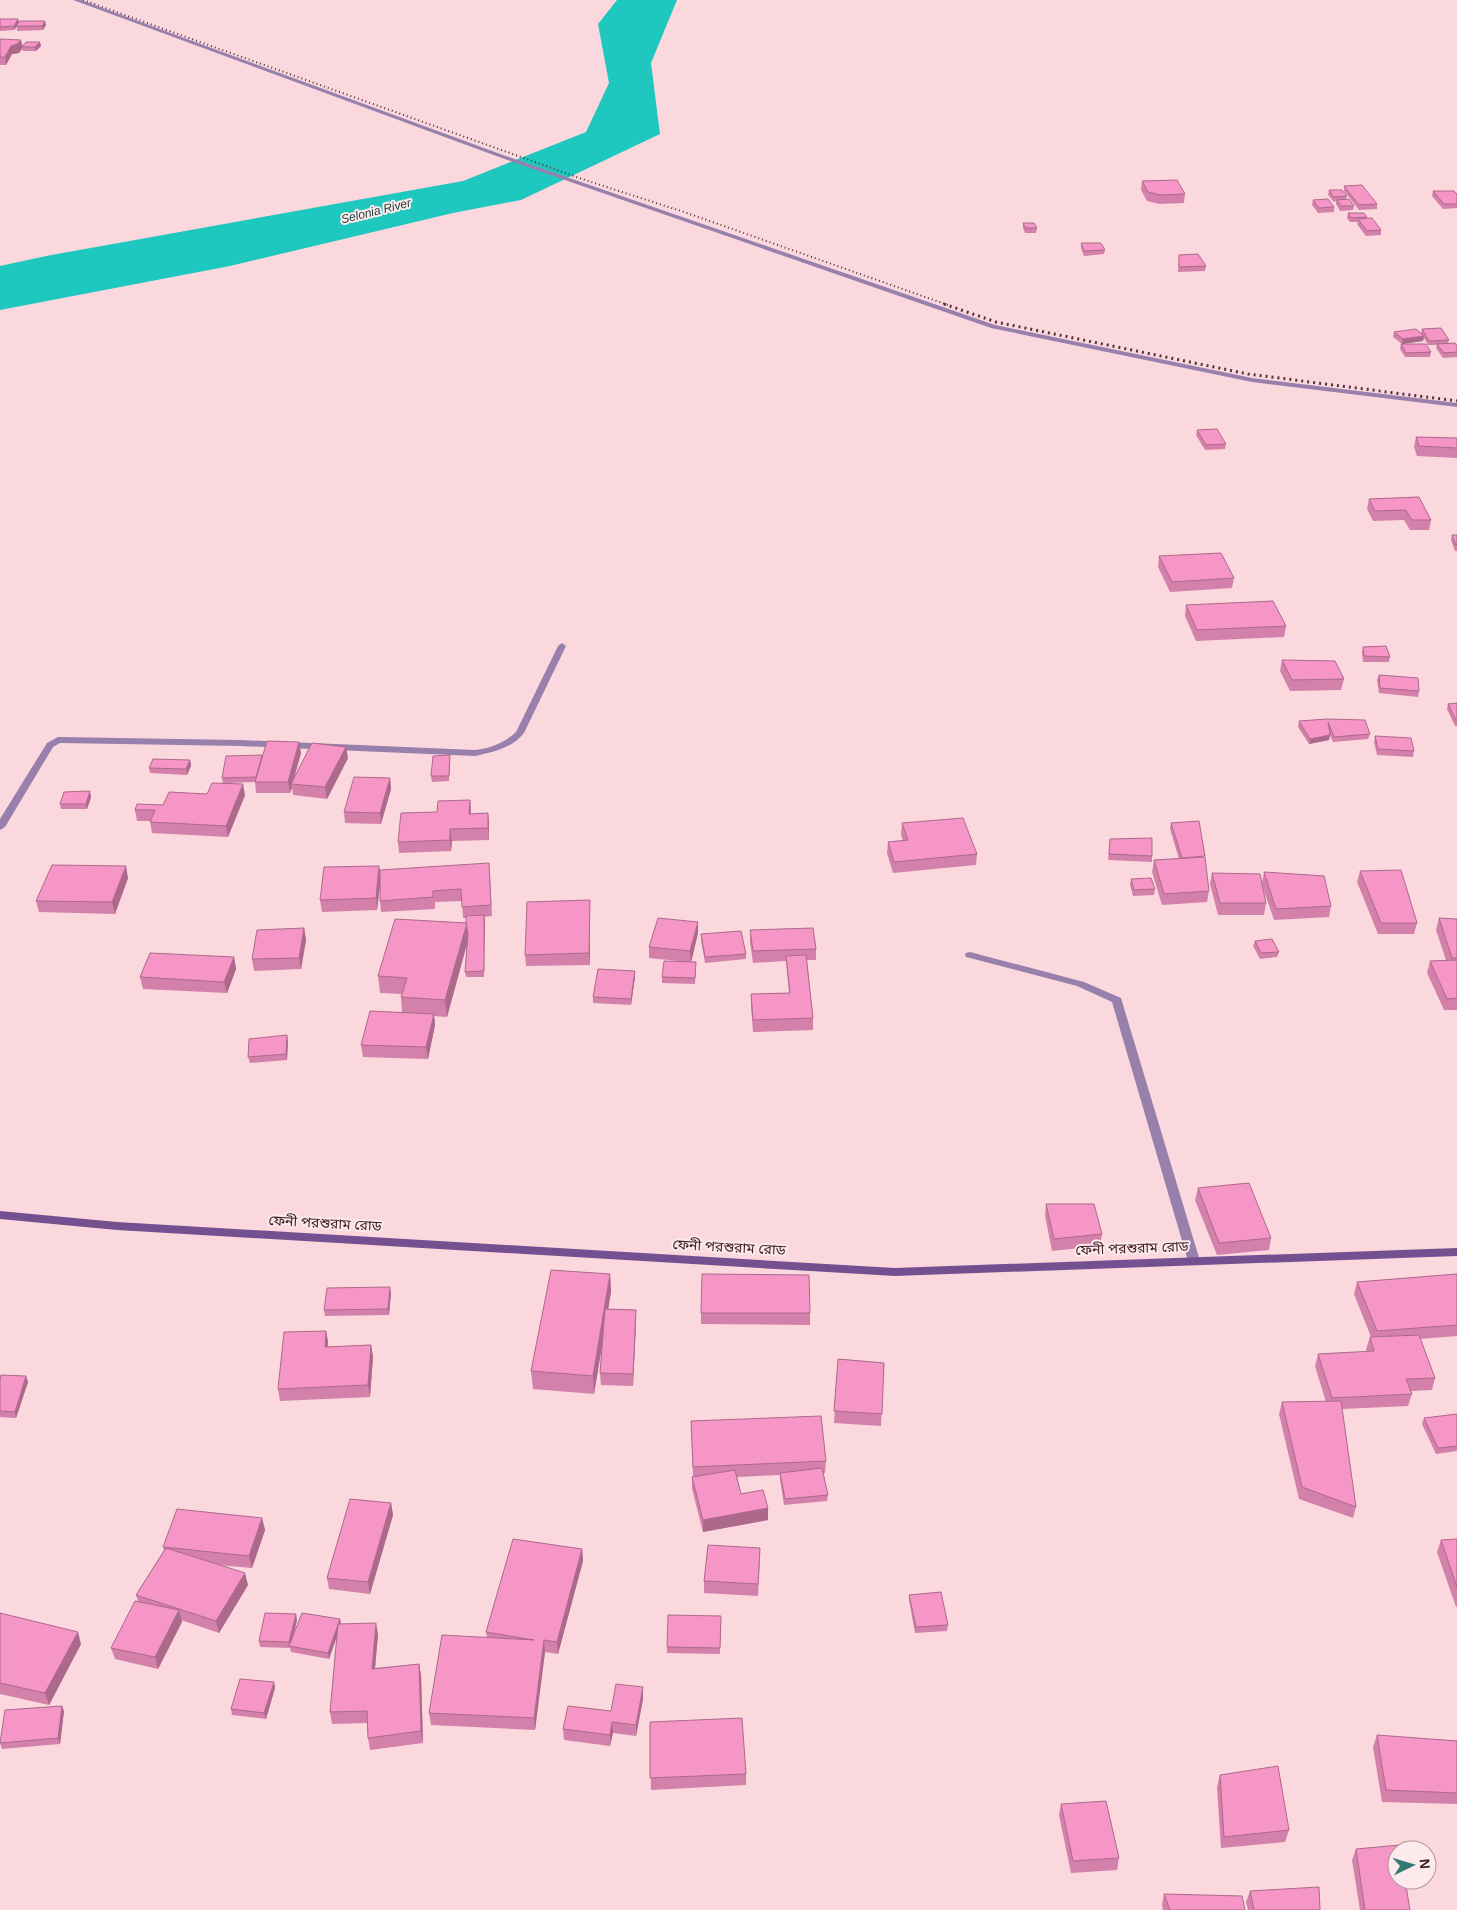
<svg xmlns="http://www.w3.org/2000/svg" width="1457" height="1910" font-family="Helvetica,'Noto Sans Bengali',sans-serif">
<rect width="100%" height="100%" fill="#fbd8dd"/>
<path fill="#1ec8bf" d="M617 0H677L651 63 660 134 521 200 453 213 230 266 0 310V266L46 256 463 181 586 132 609 83 598 24Z"/>
<g fill="none" stroke-linecap="round" stroke-linejoin="round">
<path fill="#9880ad" fill-rule="evenodd" d="M73 0H81L503 155 995 325 1252 378 1457 403V407L1252 382 991 328 499 157Z
M562 643 566 646 524 733C512 748 494 752 475 756L240 746 60 743 53 747 5 827 0 830V819L47 743 58 737 240 740 475 750C491 748 504 743 516 732L558 646Z
M970 952 1084 982 1121 998 1200 1261 1198 1264 1194 1265 1190 1264 1188 1261 1112 1002 1077 986 966 957 965 955 966 953Z"/>
<path fill="#755091" fill-rule="evenodd" d="M0 1211 117 1222 895 1268 1457 1248V1256L895 1276 117 1230 0 1219Z"/>
<path stroke="#533238" stroke-width="2" stroke-dasharray="1 3" stroke-linecap="butt" d="M83 0 585 180 684 212 948 305"/>
<path stroke="#533238" stroke-width="3" stroke-dasharray="2 4" stroke-linecap="butt" d="M944 304 996 322 1248 374 1457 401"/>
</g>
<path fill="#d381aa" d="M0 19H18L19 23 46 25 43 30 17 31V27L14 30 0 31Z
M0 39 23 46H41L36 51H23L22 49 19 53 12 54 6 65H0Z
M1142 181 1185 194 1184 203 1159 204 1147 201 1141 190Z
M1344 186 1377 204V209L1359 210 1344 191Z
M1329 190 1347 196 1346 199 1354 206 1353 210 1340 211 1336 204V201L1334 202 1328 195Z
M1433 191 1457 194V208L1443 209 1432 196Z
M1313 200 1334 207V212L1318 213 1312 205Z
M1348 213 1367 217V219L1381 230V235L1366 236 1357 224 1358 222H1350L1347 218Z
M1023 223 1037 228 1036 233H1025L1023 228Z
M1081 243 1105 250 1104 254 1084 256 1081 248Z
M1179 255 1206 266 1205 271 1178 272Z
M1422 329 1449 340 1448 343 1457 346V357L1443 358 1436 348 1437 345H1428L1424 338 1423 341 1402 344 1393 337 1394 332 1421 333Z
M1401 344 1431 352 1430 357H1405L1400 349Z
M1197 430 1226 444 1225 449 1205 450 1196 435Z
M1416 437 1457 438V458L1417 456 1414 447Z
M1419 497 1431 520 1429 530H1410L1404 520 1373 521 1367 509 1369 499Z
M1452 535H1457V551H1455L1451 540Z
M1159 556 1234 578 1232 588 1170 592 1158 567Z
M1186 605 1286 626 1284 637 1196 641 1185 616Z
M1363 647 1390 657 1389 662H1363L1362 652Z
M1282 660 1344 679 1341 690 1290 691 1280 671Z
M1379 675 1419 691 1418 697 1379 693 1377 680Z
M1457 703V726H1455L1447 709 1448 704Z
M1327 719 1370 734 1368 739 1333 742 1330 735 1329 740 1309 744 1298 727 1299 721Z
M1375 736 1414 751 1413 757 1377 755 1374 742Z
M301 753 294 779 348 758 327 799 293 795 292 787 290 793H256L255 782 230 783 245 795 228 837 152 833 150 821H137L135 810 163 805 207 794 223 783 222 778 262 755V757Z
M190 760 191 766 187 775 150 773 149 768Z
M450 761 449 781 432 782 431 776Z
M390 778 391 789 381 824 345 823 344 812Z
M91 797 87 809H61L60 804Z
M470 800 471 814 488 813 489 824V840L452 841 451 851 399 853 398 842 437 812Z
M902 823 977 854 976 865 893 873 887 853 888 842 903 841 901 835Z
M1171 823 1209 891 1207 902 1162 905 1152 872 1154 860 1179 859 1170 829Z
M1110 839 1152 856V862L1108 860Z
M1360 871 1417 923 1414 934H1378L1357 882Z
M380 872 490 874 492 916 484 917V977H466L465 972 467 944 447 1017 434 1016 435 1025 428 1059 363 1057 361 1045 402 1012 401 997 402 994 380 993 378 976 466 923V918H463L462 901 435 902V909L381 912 380 901V884L377 910 322 912 320 900Z
M1264 872 1331 906 1329 917 1274 920 1262 885 1266 903 1264 915H1218L1210 884 1212 873 1262 883Z
M128 878 115 914 39 912 36 901Z
M1131 879 1155 889 1154 895 1133 896 1130 885Z
M590 911V965L526 966 525 955Z
M1439 918 1457 919V1010H1444L1427 973 1430 961 1446 960 1436 930Z
M304 928 306 940 301 969 254 971 252 959Z
M750 930 816 949V960H807L813 1018V1030L753 1032 751 1006V994L789 993 786 961 753 963 750 942Z
M698 933 691 962 696 968 695 984 662 983V977L678 961 649 958V947Z
M701 934 746 954V959L705 963 701 940Z
M1255 941 1279 952 1277 957 1260 959 1253 946Z
M234 957 236 969 227 993 143 989 140 977Z
M635 971V977L631 1005 593 1003V997Z
M288 1041 287 1060 250 1063 248 1057Z
M1198 1188 1271 1238 1269 1250 1217 1255 1195 1200Z
M1046 1204 1102 1234 1100 1246 1052 1251 1045 1216Z
M610 1274 611 1292 608 1309 636 1310V1321L633 1386 601 1385 600 1373 603 1338 594 1394 533 1389 531 1371Z
M1457 1274V1336L1420 1339 1435 1378 1432 1390 1410 1391 1412 1394 1408 1406 1342 1409 1356 1507 1353 1518 1299 1499 1279 1414 1282 1402H1326L1315 1366 1318 1354 1367 1352 1366 1349 1370 1337H1371L1354 1294 1357 1282Z
M391 1293 389 1315 325 1316 324 1310Z
M701 1313H810V1325L701 1324Z
M326 1331 328 1342V1347L371 1345 373 1357 370 1397 280 1401 278 1389Z
M838 1359 884 1363 881 1426 834 1423Z
M26 1376 28 1382 16 1418 0 1417V1379Z
M1457 1414V1451L1436 1454 1422 1424 1424 1418Z
M691 1421 826 1461 825 1473H823L828 1495 827 1501 784 1505 780 1479V1475L737 1477 741 1494 768 1508V1520L703 1532 692 1489V1477H693Z
M391 1503 393 1515 370 1594 329 1589 327 1578Z
M262 1518 265 1530 252 1568 218 1565 248 1585 219 1633 181 1620 182 1622 158 1669 115 1659 111 1648 138 1601 136 1595 164 1550 163 1547Z
M1457 1539V1607H1456L1437 1552 1441 1540Z
M582 1549 583 1561 558 1654 545 1652 535 1730 431 1725 429 1713 487 1638 486 1632Z
M760 1560 758 1596 704 1593V1581Z
M909 1595 948 1625 947 1631 915 1633 909 1600Z
M0 1613 81 1644 49 1705 0 1694Z
M721 1616 720 1654 667 1653V1647Z
M340 1619 341 1624 378 1634 375 1668 419 1664 421 1675 423 1743 370 1750 368 1738 367 1723 332 1724 330 1712 337 1635 329 1659 291 1652 290 1648 260 1647 259 1641 297 1620 293 1637Z
M274 1682 275 1688 266 1719 232 1715 231 1709Z
M643 1699 636 1736 613 1733 610 1746 564 1740 563 1729Z
M64 1711 60 1744 2 1749 0 1743Z
M650 1722 746 1774V1785L651 1790Z
M1377 1735 1457 1741V1804L1382 1802 1373 1747Z
M1220 1775 1289 1830 1285 1842 1221 1848 1217 1787Z
M1061 1804 1119 1858 1117 1870 1071 1873 1059 1815Z
M1356 1849 1410 1910H1360L1352 1860Z
M1250 1891 1320 1910H1248L1246 1902Z
M1164 1894 1245 1910H1163L1162 1905Z"/>
<path fill="#ac698b" d="M18 19 19 23 14 30V26Z
M45 21 46 25 43 30 42 26Z
M21 40 23 47H22V49L19 53 12 54 6 65 5 57 11 46Z
M40 42 41 46 36 51 35 47Z
M1424 336 1423 341 1402 344 1403 339Z
M1330 735 1329 740 1309 744 1310 739Z
M299 742 301 753 292 784H291L292 787 290 793 288 782Z
M346 747 348 758 327 799 325 787Z
M190 760 191 766 187 775 186 769Z
M390 778 391 789 381 824 380 813Z
M243 784 245 795 228 837 226 826Z
M90 791 91 797 87 809 86 804Z
M470 800 471 811 470 825 469 814Z
M488 813 489 824V840L488 828Z
M450 829 452 841 451 851 450 840Z
M126 866 128 878 115 914 112 902Z
M379 866 381 877 377 910 376 898Z
M590 900V965L589 953Z
M484 915 485 921 484 977Z
M698 922V933L691 963 690 951Z
M467 923 468 940 447 1017 445 1000Z
M304 928 306 940 301 969 299 958Z
M234 957 236 969 227 993 224 982Z
M635 971V977L631 1005V999Z
M434 1014 435 1025 428 1059 426 1047Z
M287 1035 288 1041 287 1060 286 1054Z
M610 1274 611 1292 594 1394 593 1376Z
M390 1287 391 1293 389 1315 388 1309Z
M636 1310V1321L633 1386V1374Z
M326 1331 328 1342 327 1359 325 1347Z
M371 1345 373 1357 370 1397 368 1385Z
M26 1376 28 1382 16 1418 15 1412Z
M391 1503 393 1515 370 1594 368 1582Z
M768 1508V1520L703 1532V1520Z
M262 1518 265 1530 252 1568 249 1556Z
M582 1549 583 1561 558 1654 557 1642Z
M245 1573 248 1585 219 1633 216 1621Z
M179 1610 182 1622 158 1669 155 1657Z
M296 1614 297 1620 291 1646H290L289 1642Z
M340 1619 341 1625 329 1659 328 1653Z
M376 1623 378 1634 374 1680 372 1669Z
M78 1632 81 1644 49 1705 45 1693Z
M544 1640 545 1652 535 1730 534 1718Z
M419 1664 421 1675 423 1743 421 1731Z
M274 1682 275 1688 266 1719 264 1713Z
M643 1687V1699L636 1736V1725Z
M62 1706 64 1711 60 1744 58 1738Z
M612 1722 613 1733 610 1746V1735Z"/>
<path fill="#f596c6" stroke="#ac698b" d="M0 19H18L14 26 0 27Z
M20 21H45L42 26H16Z
M0 39 21 40 17 44 11 46 5 57H0Z
M26 42H40L35 47H22Z
M1177 180 1185 194 1160 195 1148 192 1142 181Z
M1362 185 1377 204 1359 205 1344 186Z
M1329 190H1342L1347 196 1334 197Z
M1433 191H1454L1457 194V204H1444Z
M1328 199 1334 207 1319 208 1313 200Z
M1349 199 1354 206H1341L1337 200Z
M1348 213H1364L1367 217 1351 218Z
M1372 218 1381 230 1367 231 1358 219Z
M1023 223H1034L1037 228H1025Z
M1081 243H1101L1105 250 1084 251Z
M1198 254 1206 266 1179 267V255Z
M1441 328 1449 340 1429 341 1422 329Z
M1416 329 1424 336 1403 339 1394 332Z
M1455 343 1457 346V352L1444 353 1437 344Z
M1401 344H1426L1431 352 1406 353Z
M1217 429 1226 444 1206 445 1197 430Z
M1416 437 1457 438V448L1419 446Z
M1419 497 1431 520H1412L1406 510 1375 511 1369 499Z
M1452 535H1457V545H1456Z
M1221 553 1234 578 1172 582 1159 556Z
M1273 601 1286 626 1197 630 1186 605Z
M1386 646 1390 657 1364 656 1363 647Z
M1282 660 1335 661 1344 679 1292 680Z
M1379 675 1418 678 1419 691 1380 688Z
M1457 703V720H1456L1448 704Z
M1327 719 1365 720 1370 734 1334 737 1328 722 1330 735 1310 739 1299 721Z
M1375 736 1411 738 1414 751 1378 749Z
M267 741 299 742 288 782H255Z
M312 743 346 747 325 787 291 784Z
M262 755 260 763 256 777 222 778 226 756Z
M450 755 449 776H431L433 756Z
M153 759 190 760 186 769 149 768Z
M354 777 390 778 380 813 344 812Z
M212 783 243 784 226 826 150 822 155 810H135L137 804 163 805 169 792 207 794Z
M90 791 86 804H60L64 792Z
M470 800 469 814 488 813V828L450 829V840L398 842 401 813 437 812 438 801Z
M963 818 977 854 894 862 888 842 908 840 902 823Z
M1199 821 1205 856 1182 858 1171 823Z
M1152 838V856L1109 854 1110 839Z
M1205 857 1209 891 1164 894 1154 860Z
M489 863 491 905 462 907 461 889 433 891V897L380 901V870Z
M52 865 126 866 112 902 36 901Z
M379 866 376 898 320 900 324 867Z
M1401 870 1417 923H1381L1360 871Z
M1264 872 1324 876 1331 906 1276 909Z
M1212 873 1260 874 1266 903H1220Z
M1151 878 1155 889 1134 890 1131 879Z
M590 900 589 953 525 955 527 902Z
M484 915V971L465 972 468 934 466 923V916Z
M658 918 698 922 690 951 649 947Z
M1439 918 1457 919V958H1452Z
M395 919 467 923 445 1000 401 997 407 978 378 976Z
M304 928 299 958 252 959 257 930Z
M813 928 816 949 753 951 750 930Z
M741 931 746 954 705 957 701 934Z
M1272 939 1279 952 1261 953 1255 941Z
M150 953 234 957 224 982 140 977Z
M806 955 813 1018 753 1020 751 994 790 993 786 956Z
M1457 960V998L1447 999 1430 961Z
M664 961 696 962 695 978 662 977Z
M598 969 635 971 631 999 593 997Z
M370 1011 434 1014 426 1047 361 1045Z
M287 1035 286 1054 248 1057 249 1039Z
M1249 1183 1271 1238 1219 1243 1198 1188Z
M1046 1204H1094L1102 1234 1054 1239Z
M551 1270 610 1274 593 1376 531 1371Z
M702 1274 809 1275 810 1313H701Z
M1457 1274V1325L1377 1331 1357 1282Z
M390 1287 388 1309 324 1310 327 1288Z
M605 1309 636 1310 633 1374 600 1373Z
M326 1331 325 1347 371 1345 368 1385 278 1389 284 1332Z
M1419 1335 1435 1378 1406 1379 1412 1394 1332 1398 1318 1354 1374 1351 1370 1337Z
M838 1359 884 1363 882 1414 834 1411Z
M1 1375 26 1376 15 1412 0 1411V1379Z
M1341 1401 1356 1507 1302 1487 1282 1402Z
M1457 1414V1446L1438 1448 1424 1418Z
M821 1416 826 1461 693 1467 691 1421Z
M822 1468 828 1495 785 1499 780 1473Z
M735 1470 741 1494 763 1490 768 1508 703 1520 692 1477Z
M350 1499 391 1503 368 1582 327 1578Z
M177 1509 262 1518 249 1556 163 1547Z
M513 1539 582 1549 557 1642 544 1640 534 1718 429 1713 442 1635 534 1640 486 1632Z
M1457 1539V1587L1441 1540Z
M708 1545 760 1548 758 1584 704 1581Z
M166 1548 245 1573 216 1621 136 1595Z
M941 1592 948 1625 916 1627 909 1595Z
M135 1601 179 1610 155 1657 111 1648Z
M0 1613 78 1632 45 1693 0 1683Z
M265 1613 296 1614 289 1642 259 1641Z
M302 1613 340 1619 328 1653 289 1646Z
M668 1615 721 1616 720 1648 667 1647Z
M376 1623 372 1669 419 1664 421 1731 368 1738 367 1711 330 1712 338 1624Z
M240 1679 274 1682 264 1713 231 1709Z
M616 1684 643 1687 636 1725 612 1722 610 1735 563 1729 568 1706 611 1711Z
M62 1706 58 1738 0 1743 5 1710Z
M742 1718 746 1774 650 1778V1722Z
M1377 1735 1457 1741V1793L1386 1790Z
M1278 1766 1289 1830 1224 1837 1220 1775Z
M1106 1801 1119 1858 1073 1861 1061 1804Z
M1400 1845 1401 1850H1397V1880H1405L1410 1910H1365L1356 1849Z
M1319 1887 1320 1910H1254L1250 1891Z
M1164 1894 1242 1896 1245 1910H1170Z"/>
<g text-anchor="middle" dominant-baseline="central" stroke-width="4" stroke-linejoin="round" paint-order="stroke">
<g font-size="12" font-style="italic" fill="#21403e" stroke="#fceaec">
<text transform="translate(376 211) rotate(-14)">Selonia River</text>
</g>
<g font-size="14" fill="#3d1d23" stroke="#fceaec">
<text transform="translate(325 1223) rotate(3)">ফেনী পরশুরাম রোড</text>
<text transform="translate(729 1247) rotate(3)">ফেনী পরশুরাম রোড</text>
<text transform="translate(1132 1248) rotate(-2)">ফেনী পরশুরাম রোড</text>
</g>
</g>
<g transform="translate(1412 1865) rotate(85)"><circle r="24" fill="#fceaec" stroke="#b0989c"/>
<path d="M0-4L9 19L0 12L-9 19Z" fill="#327a75"/>
<text y="-8" font-size="14" font-weight="bold" text-anchor="middle" fill="#3d1d23">N</text>
</g>
</svg>
